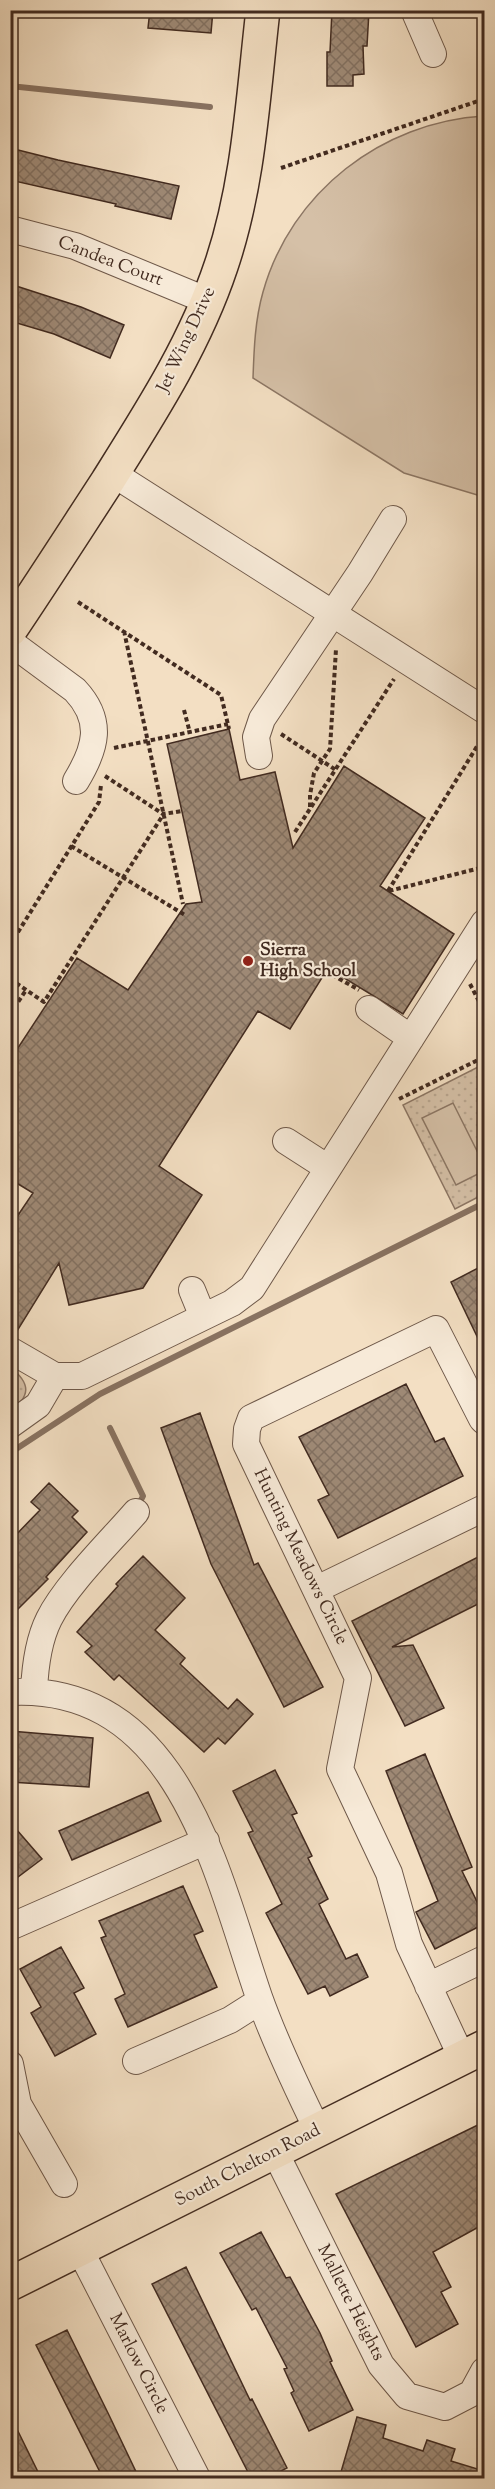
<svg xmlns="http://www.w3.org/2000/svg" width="495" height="2489" font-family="'Sorts Mill Goudy',serif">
<defs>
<pattern id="grass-dots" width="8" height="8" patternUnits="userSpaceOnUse" patternTransform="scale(1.5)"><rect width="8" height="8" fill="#d5c0a7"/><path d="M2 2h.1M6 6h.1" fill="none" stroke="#b8a58f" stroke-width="1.8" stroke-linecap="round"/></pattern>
<pattern id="building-cross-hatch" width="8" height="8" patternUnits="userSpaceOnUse" patternTransform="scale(1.5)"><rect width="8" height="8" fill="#9e8975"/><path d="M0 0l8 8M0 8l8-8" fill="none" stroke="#827060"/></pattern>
</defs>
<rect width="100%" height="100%" fill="#f3dfc3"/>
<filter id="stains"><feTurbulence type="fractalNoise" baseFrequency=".00333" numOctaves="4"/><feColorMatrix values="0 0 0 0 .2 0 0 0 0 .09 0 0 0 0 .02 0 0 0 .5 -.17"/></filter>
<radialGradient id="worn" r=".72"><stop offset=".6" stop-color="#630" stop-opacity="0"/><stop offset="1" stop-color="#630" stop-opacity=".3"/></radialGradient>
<path fill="url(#grass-dots)" stroke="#8c7664" stroke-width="1.5" d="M484 1064V1194L455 1209 403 1105Z
M10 1367C32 1384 30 1396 10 1413Z"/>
<path fill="#d5c0a7" stroke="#8c7664" stroke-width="1.5" d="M484 116V497L404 473 253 378C254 349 255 320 263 292 291 192 382 122 484 116Z
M453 1103 484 1165V1171L456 1185 422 1118Z"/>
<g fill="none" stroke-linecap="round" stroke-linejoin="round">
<path stroke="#887261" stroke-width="6" d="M10 86 210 107
M110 1428 143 1496 138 1506
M10 1453 100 1394 484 1203"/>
</g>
<path fill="url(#building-cross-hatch)" stroke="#422b20" stroke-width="1.5" d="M150 10H213L211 33 148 28Z
M332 10 369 11 367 46H363L364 74 353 75V86H327V52H330Z
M10 148 58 160 179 186 171 219 115 206 116 204 10 180Z
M10 284 81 307 124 325 110 358 54 334 10 321Z
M229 729 240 780 275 772 293 848 344 766 425 818 380 886 454 934 403 1014 328 968 290 1029 258 1011 159 1166 202 1195 143 1288 69 1305 59 1263 14 1336 10 1335V1227L33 1193 10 1179V1060L77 958 128 990 186 904 202 902 167 744Z
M484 1265V1351L451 1282Z
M406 1384 435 1442 444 1438 463 1476 338 1538 318 1500 329 1495 299 1437Z
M200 1413 254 1565 258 1563 323 1687 284 1707 211 1564 161 1428Z
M49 1483 78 1511 72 1517 87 1532 46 1577 48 1579 10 1617V1541L40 1510 31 1502Z
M484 1554V1601L392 1647 413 1645 444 1708 405 1726 352 1621Z
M143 1556 185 1598 155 1630 185 1658 180 1664 228 1709 237 1699 253 1714 225 1744 218 1738 204 1752 119 1675 114 1680 85 1652 92 1646 77 1632 118 1586 116 1584Z
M10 1731 93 1738 89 1787 10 1782Z
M425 1754 472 1867 462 1871 484 1916V1924L435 1949 416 1912 438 1901 386 1771Z
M275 1770 297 1813 292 1815 312 1856 308 1858 328 1899 319 1904 346 1959 357 1954 368 1977 330 1996 325 1986 308 1994 266 1913 282 1904 248 1833 253 1831 233 1791Z
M148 1792 161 1821 72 1860 59 1831Z
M10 1822 42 1859 10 1883Z
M183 1886 203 1931 194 1935 217 1987 128 2027 115 1999 125 1994 101 1938 106 1936 99 1921Z
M61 1947 84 1988 74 1993 96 2034 55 2056 31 2013 41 2007 20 1969Z
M484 2122V2224L433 2252 451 2287 441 2292 458 2324 416 2347 336 2194Z
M261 2232 286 2278 290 2277 320 2333 332 2361 330 2362 353 2410 309 2431 291 2393 294 2391 284 2369 287 2368 256 2308 252 2310 220 2253Z
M186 2267 250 2400 252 2399 287 2468 275 2474 277 2478H251L152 2284Z
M67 2330 108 2413 139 2478H103L36 2345Z
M10 2415 41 2478H10Z
M357 2417 386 2425 383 2438 423 2451 427 2440 455 2449 451 2461 484 2471V2478H365L341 2472Z"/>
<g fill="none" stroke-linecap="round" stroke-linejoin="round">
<g stroke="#6e5849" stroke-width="28">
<path id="minor" d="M414 10 433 54
M10 229 75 246 208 301
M112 473 484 710
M10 642 75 690C104 721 96 748 76 781
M259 756 256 737 262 719 360 573 393 519
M369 1009 411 1038
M286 1141 328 1168
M192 1290 203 1317
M10 1350 55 1376H82L232 1303 252 1288 484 923
M10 1425 38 1405 55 1376
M317 1589 484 1508
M34 1691C35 1667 38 1641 49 1619 66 1585 110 1542 136 1512
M10 1692C179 1683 216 1872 259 1997 275 2042 297 2088 318 2131
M10 1927 206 1841
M428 1986 484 1959
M462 2058 409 1944 389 1873 340 1769 358 1678 246 1444 247 1429 251 1418 436 1329 482 1419 484 1421
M136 2061 230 2020 260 2001
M10 2064 18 2104 64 2184
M275 2152 381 2365 407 2396 445 2407 472 2393 484 2371
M80 2250 197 2478"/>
</g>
<g stroke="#422b20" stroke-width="36">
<path id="major" d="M10 630C43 581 75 531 107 482 151 412 195 344 221 266 249 184 253 96 263 10
M10 2284 484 2047"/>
</g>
<path stroke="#422b20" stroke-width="4" stroke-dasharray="4.5 3" stroke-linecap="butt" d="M281 168 484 99
M78 602 221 695 229 729
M124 631 183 904
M184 710 190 733
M281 734 336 770
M114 748 228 724
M105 776 163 814 182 811
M310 807V795L314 773 330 749 336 649
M295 832 394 679
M71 846 185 915
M388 891 484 735
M389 891 484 867
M10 945 99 802 101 785
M325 973 331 974 359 990
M10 979 44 1002 163 815
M470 984 484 1011
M10 1014 26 990
M399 1099 484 1057
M10 1210 19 1215"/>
<use href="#minor" stroke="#f7ead8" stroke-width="26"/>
<use href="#major" stroke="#f3dfc3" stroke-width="33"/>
</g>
<circle fill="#8f2418" stroke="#f7ead8" stroke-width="2" cx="248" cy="961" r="6"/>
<g text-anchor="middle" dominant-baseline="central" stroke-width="4.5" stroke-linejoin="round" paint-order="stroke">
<g font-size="18" fill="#422b20" stroke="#f7ead8">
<text transform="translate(110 262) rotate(21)">Candea Court</text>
<text transform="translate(187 340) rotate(-65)">Jet Wing Drive</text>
<text transform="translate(300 1557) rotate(64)">Hunting Meadows Circle</text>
<text transform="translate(248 2166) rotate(-27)">South Chelton Road</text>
<text transform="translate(350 2303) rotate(63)">Mallette Heights</text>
<text transform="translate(138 2364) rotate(63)">Marlow Circle</text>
</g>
<g font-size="18" font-weight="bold" fill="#422b20" stroke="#f7ead8" text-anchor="start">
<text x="260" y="951">Sierra<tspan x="260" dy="21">High School</tspan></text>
</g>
</g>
<rect width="495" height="2489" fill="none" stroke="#f3dfc3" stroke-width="36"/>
<rect x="12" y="12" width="471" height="2465" fill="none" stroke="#422b20" stroke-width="3"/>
<rect x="18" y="18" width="459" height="2453" fill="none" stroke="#422b20" stroke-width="1.5"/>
<rect width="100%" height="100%" filter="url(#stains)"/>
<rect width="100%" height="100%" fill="url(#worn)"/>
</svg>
